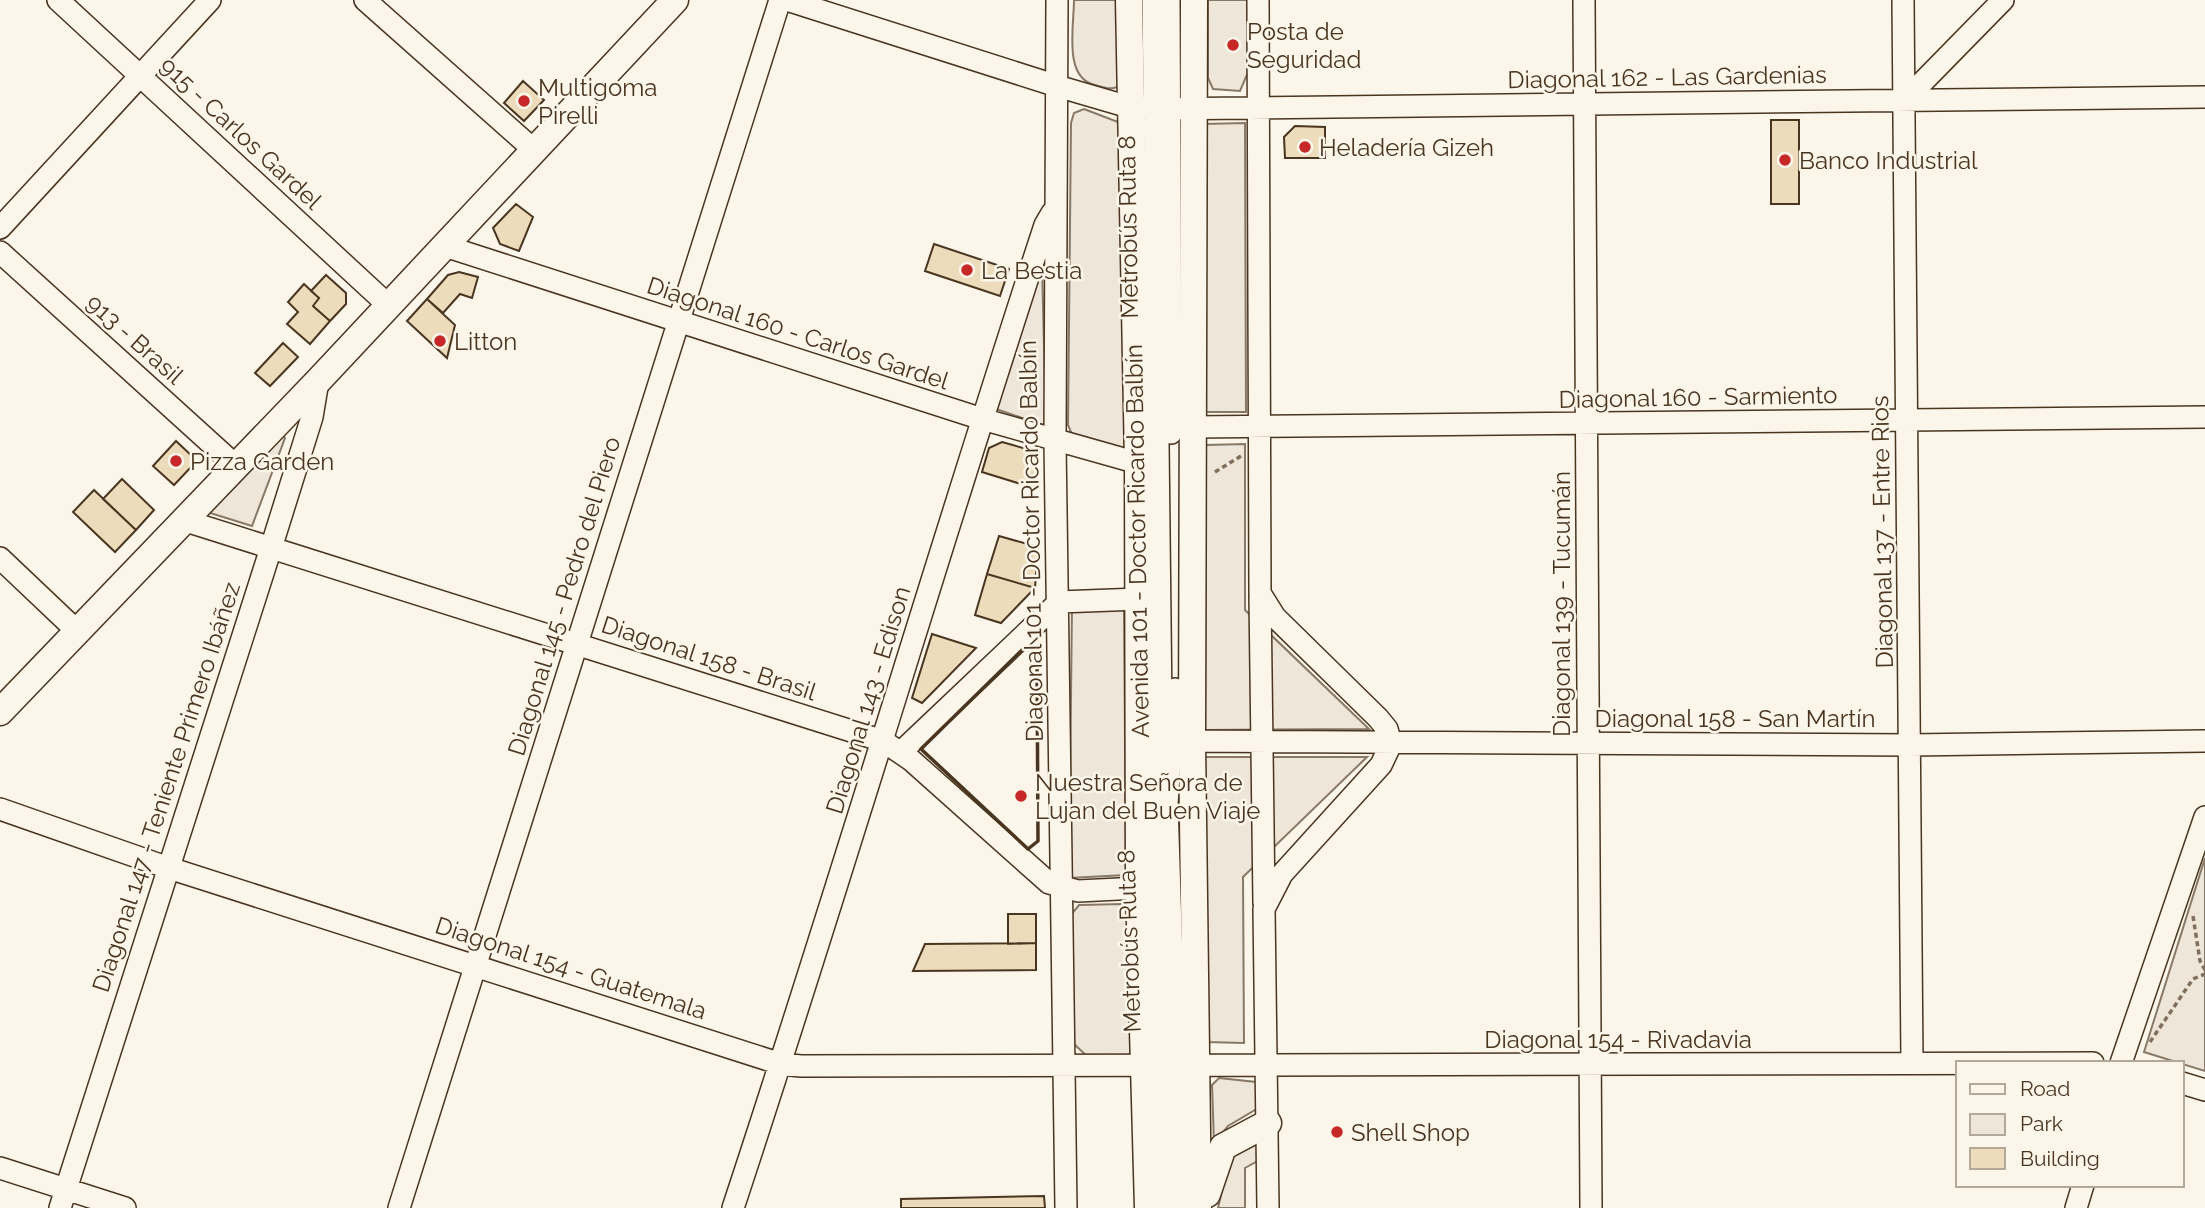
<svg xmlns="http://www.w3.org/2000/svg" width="2205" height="1208" font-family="Raleway,sans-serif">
<rect width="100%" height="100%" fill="#fbf6e9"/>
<path fill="#ede6d9" stroke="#887966" stroke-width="2" d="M1074 0H1120V81L1117 87C1110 90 1103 87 1095 85 1063 78 1074 26 1074 0Z
M1208 0H1248L1249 70 1240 91 1213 89 1208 78Z
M1084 109 1118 122 1119 129 1126 446 1118 451 1073 437 1068 425 1071 123 1074 113Z
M1245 123 1246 412H1204L1203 124Z
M1042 265 1046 426 993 408Z
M280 434 285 438 252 526 207 512Z
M1245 444V610L1369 729 1205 730 1206 445Z
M1072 604 1124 606 1126 875 1069 878Z
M1202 757H1367L1243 877 1244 1043 1205 1042Z
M2205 858V1071L2144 1052Z
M1122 904 1128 906 1131 1052 1127 1057 1089 1058 1074 1044 1070 916 1079 905Z
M1219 1078 1256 1082 1260 1107 1228 1126 1214 1143 1212 1085Z
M1252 1138 1262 1145 1263 1158 1245 1168V1208H1218L1230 1156Z"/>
<path fill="#ecdcbc" stroke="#4a3520" stroke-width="2" d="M523 81 544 100 524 121 504 103Z
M1771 120H1799V204H1771Z
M1295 126 1325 127V158H1285L1284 137Z
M516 204 533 217 519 251 500 244 493 228Z
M934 244 1009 269 1000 296 925 271Z
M459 272 478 277 472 298 460 294 443 313 427 299 448 275Z
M326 275 346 293V304L330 321 313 306 319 298 311 291Z
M304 284 319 298 313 306 330 321 310 344 287 324 298 312 288 302Z
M427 299 455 325 447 358 407 321Z
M283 343 298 357 270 386 255 373Z
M176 441 193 457 194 464 174 485 153 466Z
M1002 442 1030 450 1037 460V489L982 472 989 448Z
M122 479 154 510 136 530 103 499Z
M94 490 136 530 115 552 73 512Z
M999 536 1038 547 1035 588 987 574Z
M987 574 1035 588 1001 623 975 615Z
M932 634 976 648 922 703 912 698Z
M1008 914H1036V943L1008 944Z
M1036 943V970L913 971 925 944Z
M1044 1196 1045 1208H901V1199Z"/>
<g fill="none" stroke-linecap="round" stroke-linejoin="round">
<g stroke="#4a3520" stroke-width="24">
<path id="minor" d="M58 0 388 305
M365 0 534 150
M787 0 1057 86 1129 107 1153 109 2205 97
M1057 0 1055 442 1066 1208
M1153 0 1161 709 1152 775 1153 931 1163 1208
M1169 0 1171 433
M1258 0 1260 593 1275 617 1378 718 1387 729 1391 744 1381 765 1282 874 1264 909 1268 1208
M1584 0 1591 1208
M1903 0 1912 1063
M1904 101 2003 0
M0 228 210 0
M445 246 982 419 1138 463
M0 252 236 466
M1192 427 2205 417
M183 520 883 741 911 760 1049 883 1078 891 1139 888
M0 558 78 632
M1260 596 1264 903
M1175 689 1167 804 1180 1208
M1178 741 1911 745 2205 741
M901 752 1059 602 1139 599
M0 809 166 867 781 1064 801 1066 2093 1063
M2121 1063 2205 817
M2182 1083 2205 1090
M0 1168 125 1208
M60 1208 271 548 312 417 318 381
M399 1208 780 0
M733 1208C841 882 938 552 1045 225L1052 213
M2076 1208 2083 1185"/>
</g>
<g stroke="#4a3520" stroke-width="29">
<path id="major" d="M1129 0 1138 463 1139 888 1148 1208
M1194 0 1192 741 1198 1208
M0 712 318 381 675 0
M1207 1194 1223 1147 1268 1123"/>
</g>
<path stroke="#7f6f5c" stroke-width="3.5" stroke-dasharray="5 3.5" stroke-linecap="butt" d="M1215 472 1241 456
M2193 916 2200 961 2205 970
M2150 1042 2193 979 2205 974"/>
<use href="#minor" stroke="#fbf6e9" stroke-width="21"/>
<use href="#major" stroke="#fbf6e9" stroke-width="26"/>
<path stroke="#4a3520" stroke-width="3.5" d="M1025 647 1037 654 1038 841 1028 849 921 749Z"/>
</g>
<g fill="#c62828" stroke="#fbf6e9" stroke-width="2.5">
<circle cx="1233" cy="45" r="7"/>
<circle cx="524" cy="101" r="7"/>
<circle cx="1305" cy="147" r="7"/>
<circle cx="1785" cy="160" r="7"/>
<circle cx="967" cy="270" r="7"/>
<circle cx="440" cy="341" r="7"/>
<circle cx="176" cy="461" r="7"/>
<circle cx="1021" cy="796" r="7"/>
<circle cx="1337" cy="1132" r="7"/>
</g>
<g text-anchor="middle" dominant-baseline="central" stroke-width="5" stroke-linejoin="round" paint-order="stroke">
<g font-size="24" fill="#4a3520" stroke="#fbf6e9" text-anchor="start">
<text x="1247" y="31">Posta de<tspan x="1247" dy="28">Seguridad</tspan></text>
<text x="538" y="87">Multigoma<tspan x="538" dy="28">Pirelli</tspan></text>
<text x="1319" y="147">Heladería Gizeh</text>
<text x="1799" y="160">Banco Industrial</text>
<text x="981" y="270">La Bestia</text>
<text x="454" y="341">Litton</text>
<text x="190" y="461">Pizza Garden</text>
<text x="1035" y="782">Nuestra Señora de<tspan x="1035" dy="28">Lujan del Buen Viaje</tspan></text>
<text x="1351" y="1132">Shell Shop</text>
</g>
<g font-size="24" fill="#4a3520" stroke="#fbf6e9">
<text transform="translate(1667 77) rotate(-1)">Diagonal 162 - Las Gardenias</text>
<text transform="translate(241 133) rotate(43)">915 - Carlos Gardel</text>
<text transform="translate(1128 227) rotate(-91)">Metrobús Ruta 8</text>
<text transform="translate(798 333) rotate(18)">Diagonal 160 - Carlos Gardel</text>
<text transform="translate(135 339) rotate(42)">913 - Brasil</text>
<text transform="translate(1698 397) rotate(-1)">Diagonal 160 - Sarmiento</text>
<text transform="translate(1882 532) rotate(-91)">Diagonal 137 - Entre Rios</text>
<text transform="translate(1031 541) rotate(-91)">Diagonal 101 - Doctor Ricardo Balbín</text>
<text transform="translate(1137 541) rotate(-91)">Avenida 101 - Doctor Ricardo Balbín</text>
<text transform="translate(564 596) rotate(-73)">Diagonal 145 - Pedro del Piero</text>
<text transform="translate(1561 604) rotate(-90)">Diagonal 139 - Tucumán</text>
<text transform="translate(709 658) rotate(18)">Diagonal 158 - Brasil</text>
<text transform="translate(868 700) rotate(-73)">Diagonal 143 - Edison</text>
<text x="1735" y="718">Diagonal 158 - San Martín</text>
<text transform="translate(166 787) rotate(-72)">Diagonal 147 - Teniente Primero Ibáñez</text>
<text transform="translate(1129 941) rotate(-92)">Metrobús Ruta 8</text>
<text transform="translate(571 968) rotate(18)">Diagonal 154 - Guatemala</text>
<text x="1618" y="1039">Diagonal 154 - Rivadavia</text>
</g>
</g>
<rect x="1956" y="1061" width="228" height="126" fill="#fbf6e9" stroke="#b4a999" stroke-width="2"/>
<rect x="1970" y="1084" width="35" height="10" fill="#fbf6e9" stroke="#b4a999" stroke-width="2"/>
<text x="2020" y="1096" font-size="21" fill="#4a3520">Road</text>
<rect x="1970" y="1114" width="35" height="21" fill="#ede6d9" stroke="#b4a999" stroke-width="2"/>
<text x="2020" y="1131" font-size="21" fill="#4a3520">Park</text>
<rect x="1970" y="1148" width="35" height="21" fill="#ecdcbc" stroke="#b4a999" stroke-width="2"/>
<text x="2020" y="1166" font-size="21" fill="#4a3520">Building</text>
</svg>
